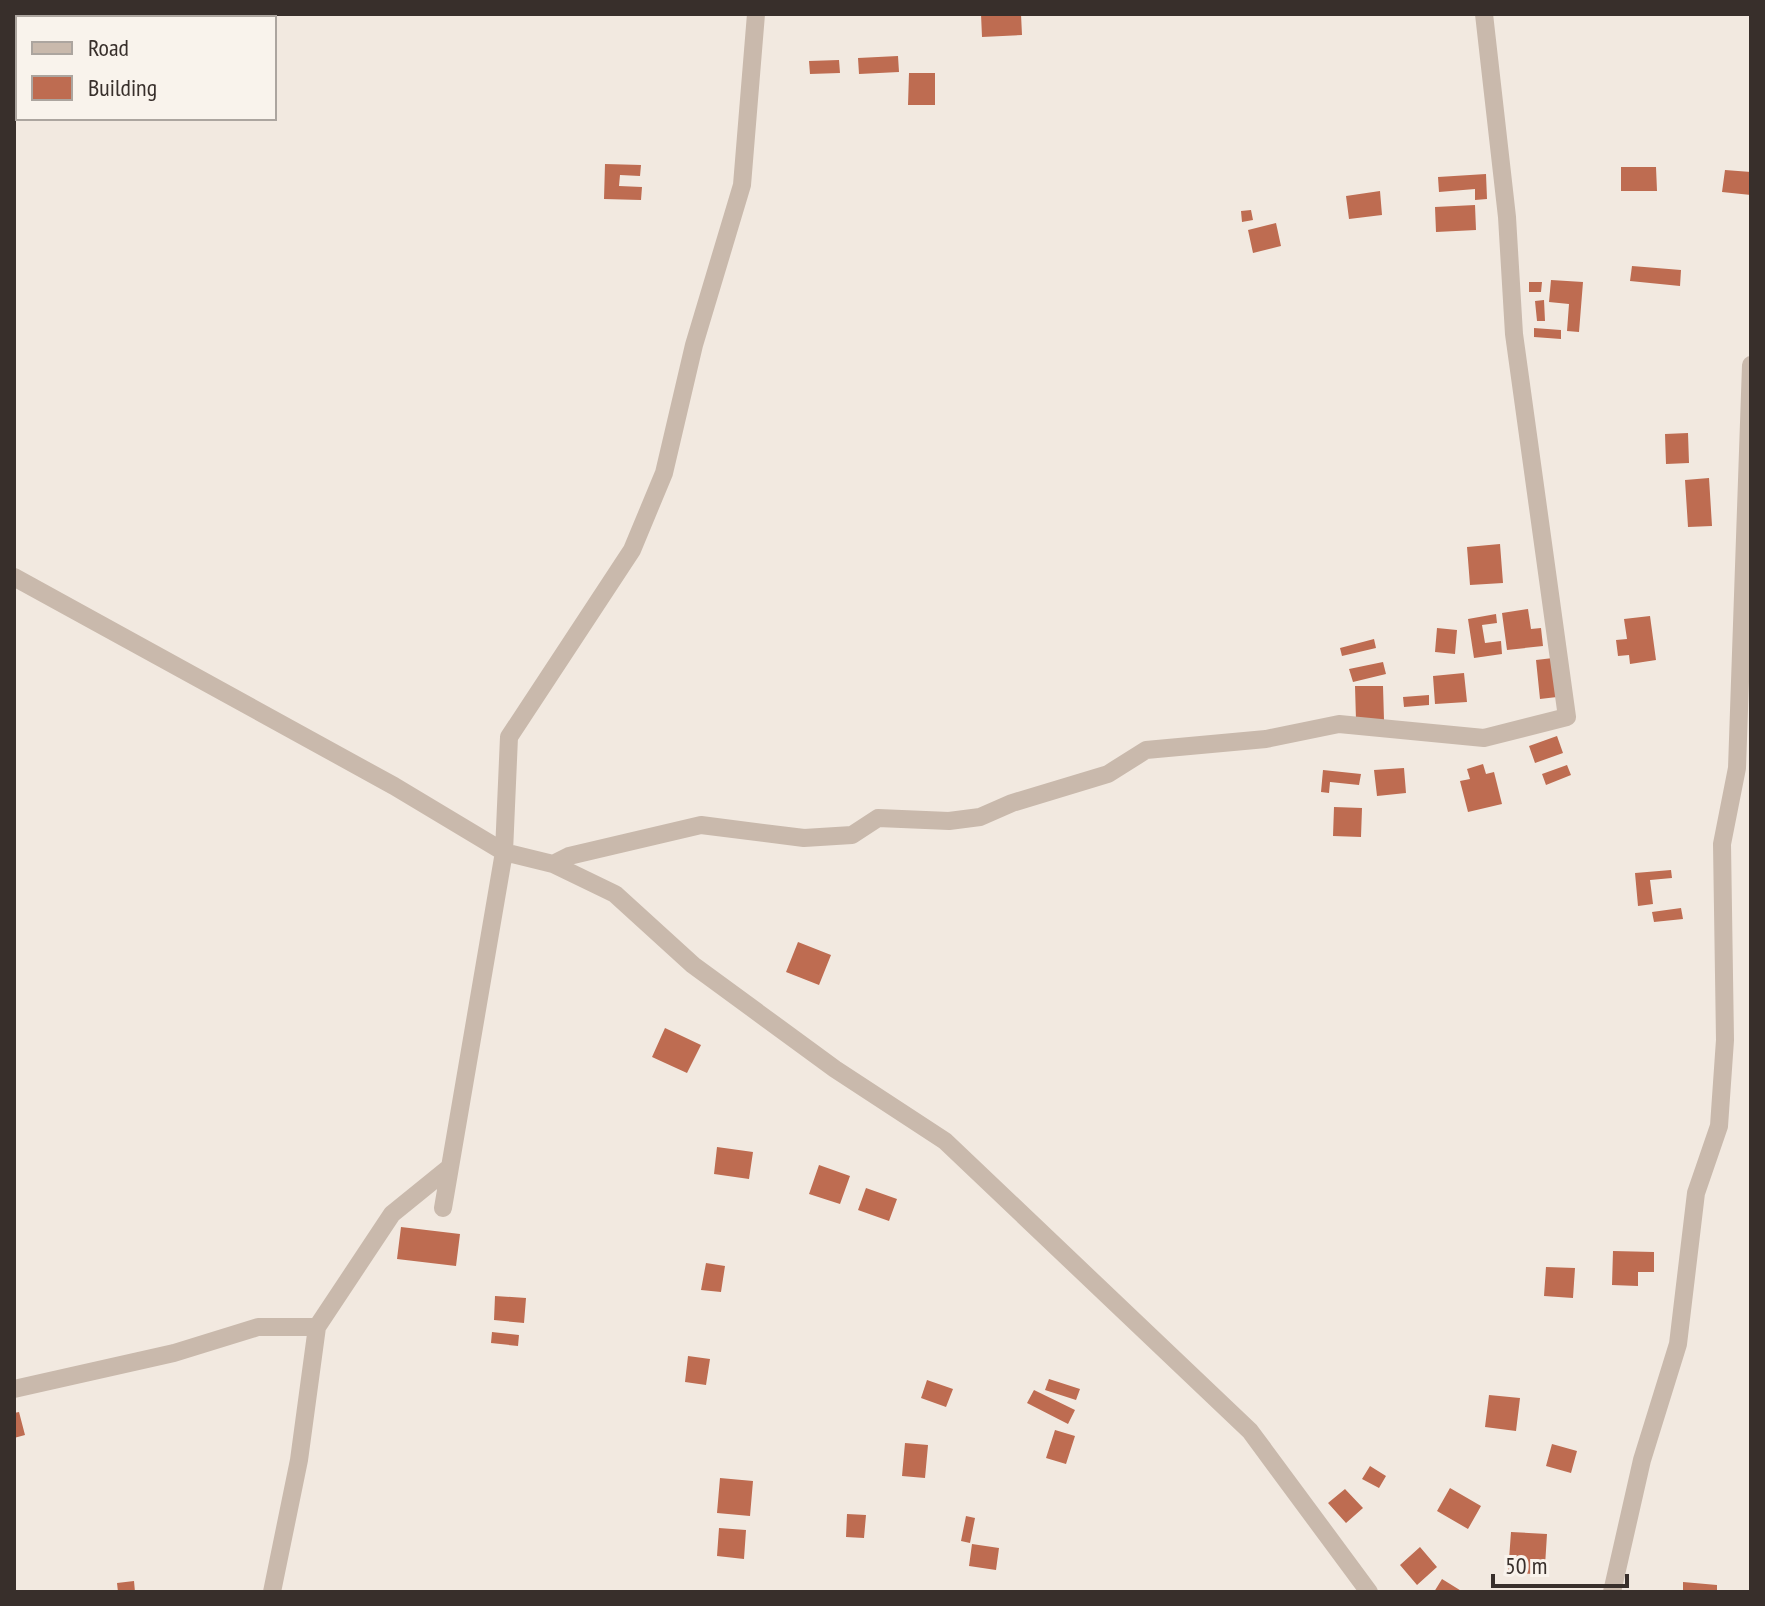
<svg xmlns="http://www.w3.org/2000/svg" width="1765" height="1606" font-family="'PT Sans Narrow',sans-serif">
<rect width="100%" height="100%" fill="#f2e9e0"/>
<path fill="#be6c51" d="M981 14H1021L1022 35 982 37Z
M898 56 899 72 859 74 858 58Z
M839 60 840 73 810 74 809 61Z
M909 73H935V105H908Z
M605 164 641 165 640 176 620 175 619 186 642 187 641 200 604 199Z
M1621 167H1656L1657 191H1621Z
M1725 170 1751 172V195L1722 192Z
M1486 174 1487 199 1475 200V189L1439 192 1438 177Z
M1380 191 1382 215 1349 219 1346 196Z
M1475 205 1476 230 1436 232 1435 207Z
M1251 210 1253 220 1242 222 1241 211Z
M1276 223 1281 246 1253 253 1248 230Z
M1632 266 1681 270 1680 286 1630 281Z
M1551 280 1583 282 1579 332 1567 331 1569 304 1549 302Z
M1529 282H1542L1541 292H1529Z
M1544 300 1545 321H1537L1535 301Z
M1534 328 1561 330V339L1534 337Z
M1688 433 1689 463 1666 464 1665 434Z
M1709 478 1712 526 1688 527 1685 480Z
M1500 544 1503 583 1470 585 1467 547Z
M1528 609 1531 629 1541 628 1543 646 1507 650 1502 613Z
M1496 614 1497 623 1482 625 1485 643 1501 641 1502 654 1474 658 1468 619Z
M1650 616 1656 660 1630 664 1629 655 1618 656 1616 640 1627 639 1624 619Z
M1437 628 1457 630 1455 654 1435 652Z
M1374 639 1376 648 1342 656 1340 648Z
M1553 658 1557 697 1540 699 1536 660Z
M1383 662 1386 674 1353 682 1349 669Z
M1464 673 1467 702 1435 704 1433 676Z
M1355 686H1383L1384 720H1356Z
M1429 695V705L1404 707 1403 697Z
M1557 736 1563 753 1535 763 1529 746Z
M1483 764 1486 774 1494 772 1502 804 1468 812 1460 781 1470 779 1467 769Z
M1567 765 1571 775 1546 785 1542 774Z
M1404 768 1406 793 1377 796 1374 770Z
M1323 770 1361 774 1359 785 1330 782 1329 793 1321 792Z
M1334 807 1362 808 1361 837 1333 836Z
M1671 870 1672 878 1650 880 1653 904 1638 906 1635 873Z
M1681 908 1683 919 1654 922 1652 912Z
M798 942 831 955 819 985 786 972Z
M665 1028 701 1045 687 1073 652 1057Z
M717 1147 753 1152 749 1179 714 1174Z
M819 1165 850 1176 840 1204 809 1194Z
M866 1188 897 1199 889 1221 858 1210Z
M401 1227 460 1234 456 1266 397 1259Z
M1613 1251 1654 1252V1272H1638V1286L1612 1285Z
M706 1263 725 1266 721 1292 701 1290Z
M1546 1267 1575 1268 1573 1298 1544 1296Z
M495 1296 526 1298 524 1323 494 1320Z
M492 1332 519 1335 518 1346 491 1343Z
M688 1356 710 1359 706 1385 685 1382Z
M1049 1379 1080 1389 1076 1400 1045 1390Z
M927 1380 953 1389 946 1407 921 1398Z
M1034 1390 1075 1410 1068 1424 1027 1403Z
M1489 1395 1520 1398 1516 1431 1485 1427Z
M19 1412 25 1435 14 1438V1413Z
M1055 1430 1075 1436 1066 1464 1046 1458Z
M905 1443 928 1445 925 1478 902 1476Z
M1552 1444 1577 1451 1571 1473 1546 1466Z
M1370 1466 1386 1476 1379 1488 1362 1479Z
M720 1478 753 1481 750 1516 717 1513Z
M1450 1488 1481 1506 1468 1529 1437 1511Z
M1345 1489 1363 1508 1346 1523 1328 1503Z
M847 1514 866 1515 864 1538 846 1537Z
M966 1516 975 1518 970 1543 961 1541Z
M719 1528 746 1530 744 1559 717 1556Z
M1511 1532 1547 1534 1545 1566 1535 1565 1534 1574 1508 1573Z
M972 1544 999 1548 996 1570 969 1566Z
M1420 1547 1437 1567 1417 1585 1400 1565Z
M1442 1579 1463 1592H1434Z
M134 1581 135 1592H118L117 1583Z
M1683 1582 1717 1585V1592H1683Z"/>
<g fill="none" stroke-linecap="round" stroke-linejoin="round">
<path stroke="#c9b9ac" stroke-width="18" d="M14 577 394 786 504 852 509 737 632 550 664 473 694 345 742 185 756 14
M553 864 569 856 701 825 804 838 852 835 878 818 949 821 980 817 1012 803 1108 774 1146 750 1266 739 1339 724 1484 738 1567 717 1514 334 1507 217 1484 14
M443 1208 504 852 553 864 615 894 693 965 835 1069 945 1141 1250 1431 1369 1592
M14 1389 174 1353 258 1327H317
M272 1592 299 1460 317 1327 392 1214 450 1167
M1612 1592 1642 1460 1678 1344 1696 1193 1719 1126 1725 1040 1722 844 1737 768 1751 365"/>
</g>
<rect width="1765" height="1606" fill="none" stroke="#382f2b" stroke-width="32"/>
<rect x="16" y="16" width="260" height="104" fill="#f9f3ec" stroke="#aca59f" stroke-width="2"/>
<rect x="32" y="42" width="40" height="12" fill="#c9b9ac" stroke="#aca59f" stroke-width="2"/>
<text x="88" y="56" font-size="24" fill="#382f2b">Road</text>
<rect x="32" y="76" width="40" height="24" fill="#be6c51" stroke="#aca59f" stroke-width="2"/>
<text x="88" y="96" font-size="24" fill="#382f2b">Building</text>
<path d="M1493 1574v12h134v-12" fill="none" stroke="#382f2b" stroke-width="4"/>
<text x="1505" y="1574" font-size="24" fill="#382f2b" stroke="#f9f3ec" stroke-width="6" paint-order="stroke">50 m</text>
</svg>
